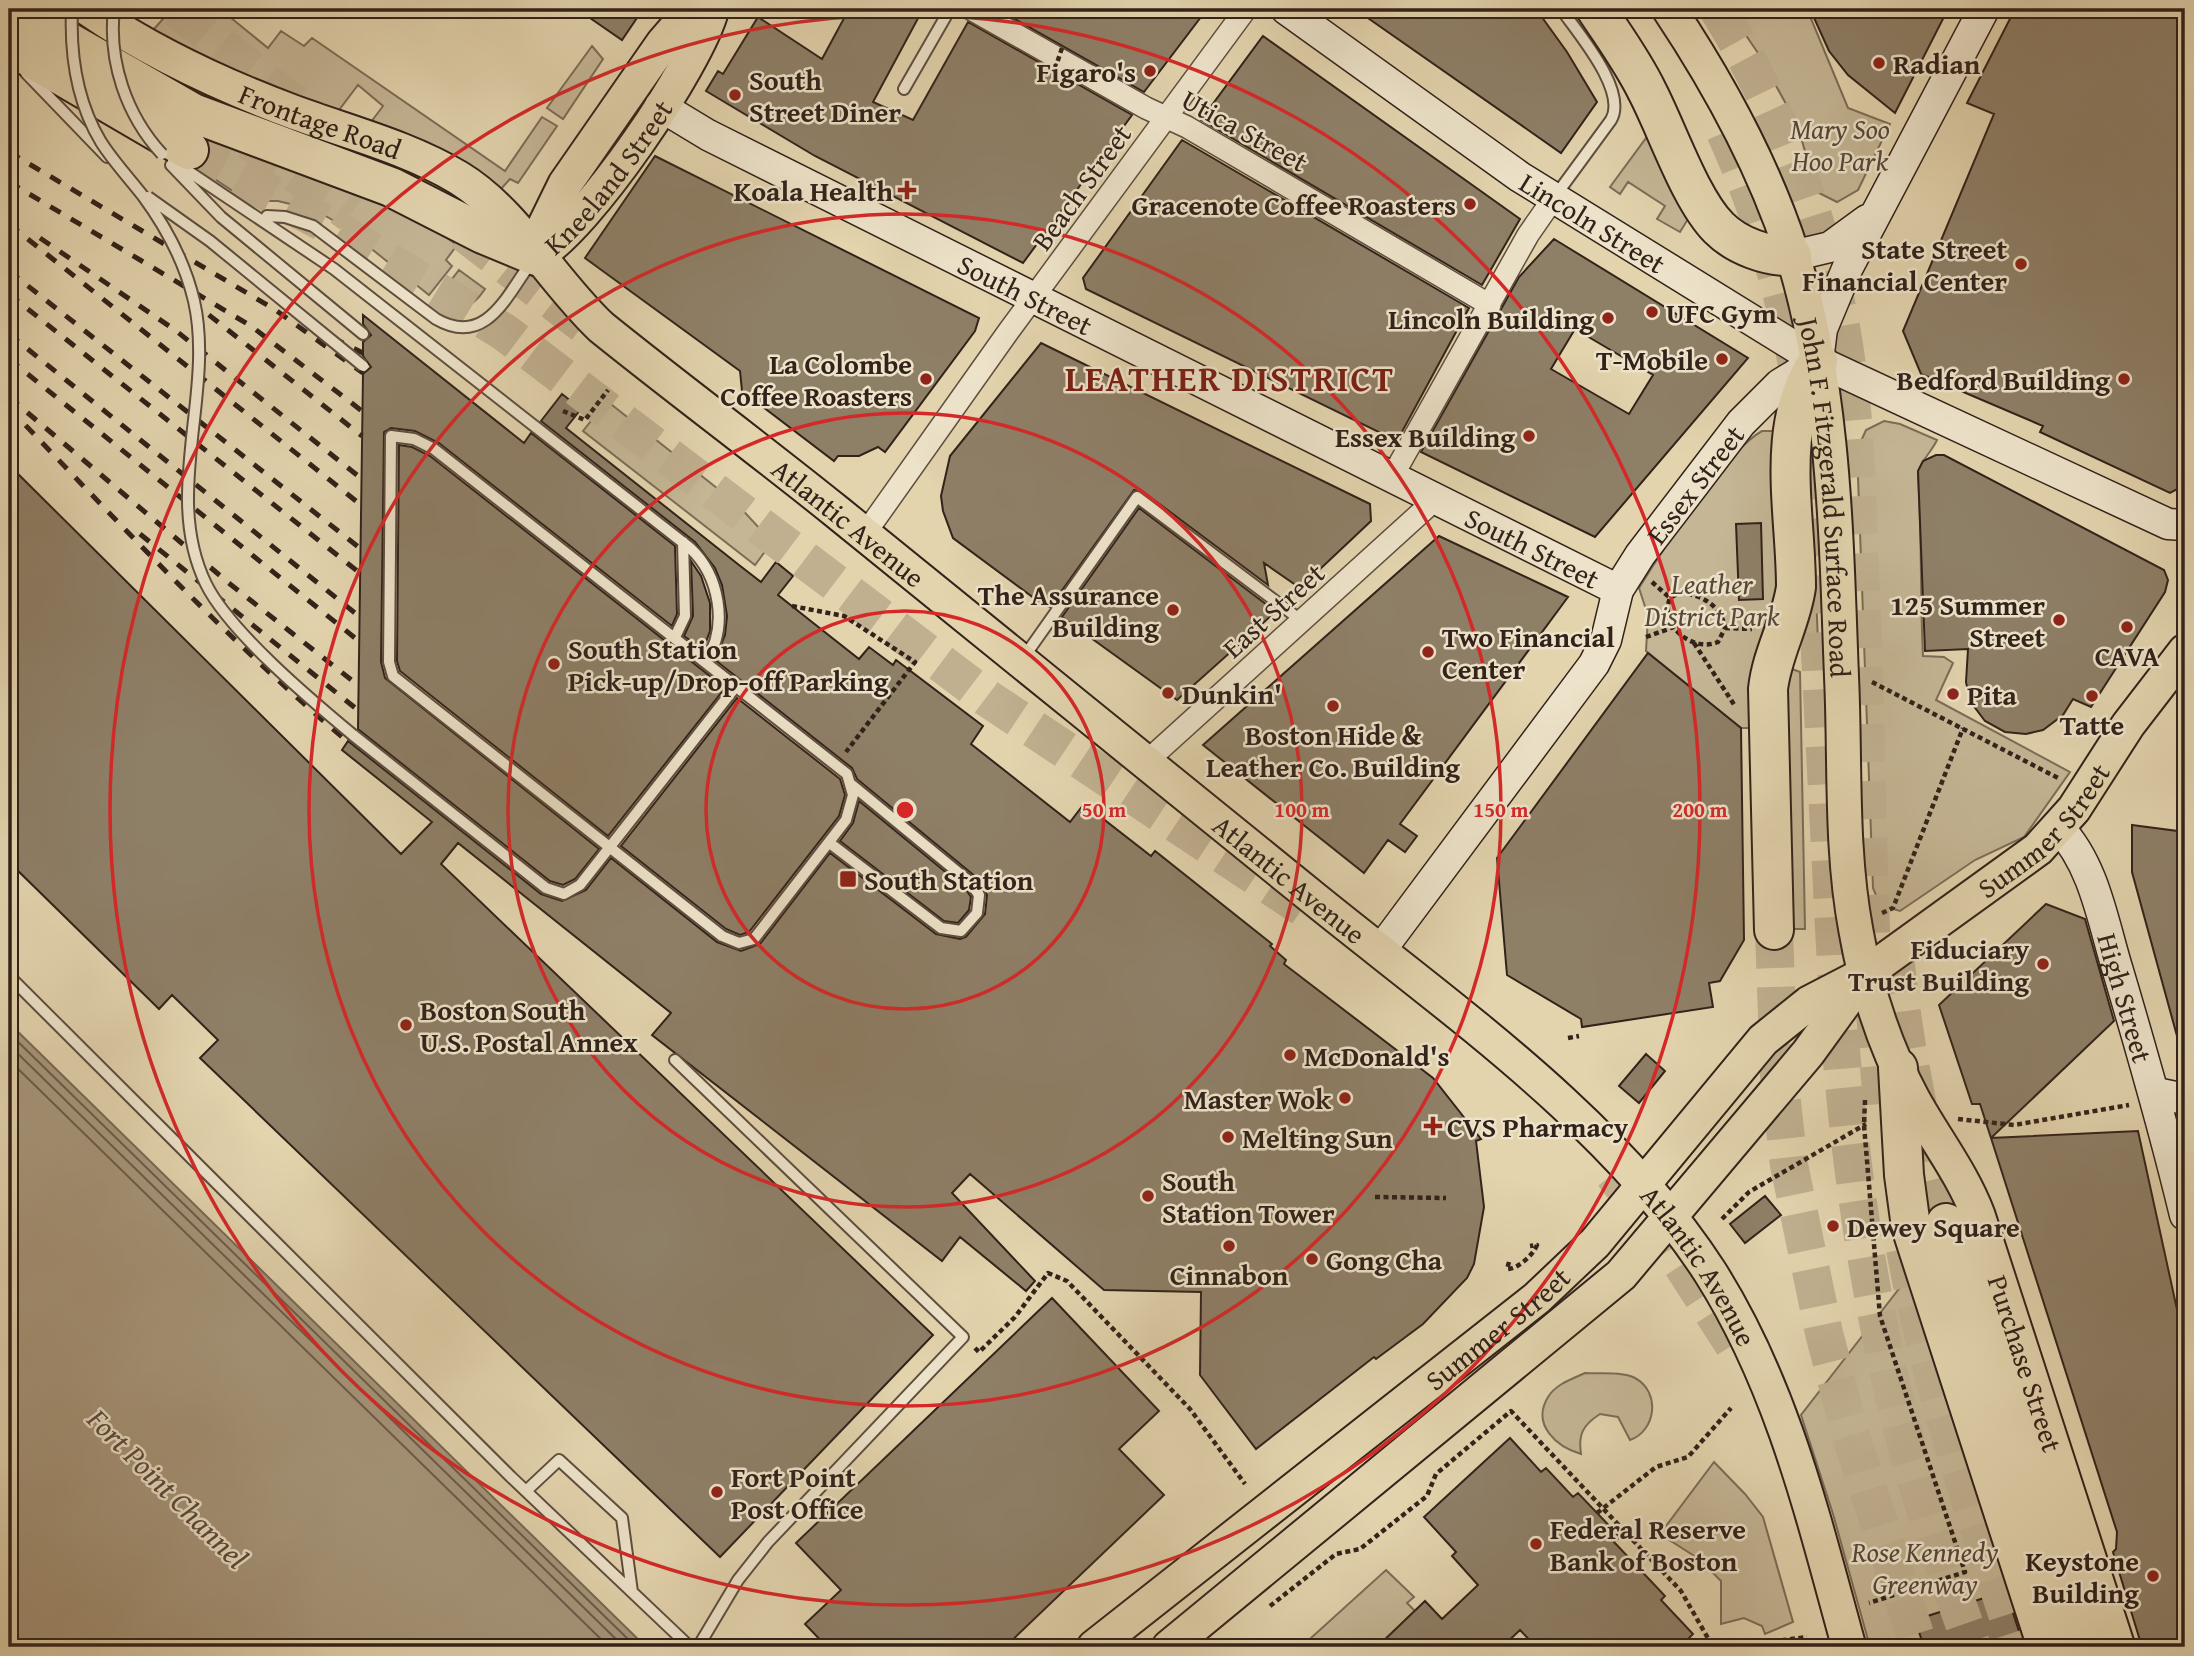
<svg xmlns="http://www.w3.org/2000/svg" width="2194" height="1656" font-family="'Gentium Book Plus',serif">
<rect width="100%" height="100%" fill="#e3d4ae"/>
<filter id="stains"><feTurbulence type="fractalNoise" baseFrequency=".00286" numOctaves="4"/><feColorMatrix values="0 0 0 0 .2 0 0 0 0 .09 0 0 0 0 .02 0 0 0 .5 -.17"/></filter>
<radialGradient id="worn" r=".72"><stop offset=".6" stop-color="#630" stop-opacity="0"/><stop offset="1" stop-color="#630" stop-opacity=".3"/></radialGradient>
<path fill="#c5b695" stroke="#7c6c58" stroke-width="2" d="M172 9H220L268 48 281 31 304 46 312 38 505 171 542 117 557 126 518 183 510 179 501 189 440 152 371 122 383 106 358 85 339 110 245 76 153 30Z
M1728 9H1807L1848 108 1890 124 1858 190 1837 202 1817 192 1797 124 1758 53Z
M592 46 603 59 563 119 547 108Z
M199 134 398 209 428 224 457 245 446 260 452 266 429 295 343 226 315 210 278 201H248L195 166Z
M1649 134 1688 219 1680 232 1657 219 1665 206 1628 182 1620 194 1610 187Z
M459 270 485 289C472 309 454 316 435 301Z
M607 401 737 504 772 542 755 565 583 431Z
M1884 421 1900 424 1937 440C1931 453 1919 462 1918 476 1922 537 1920 596 1923 656L1944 657 1953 663 1936 700 2070 772 2024 837 1975 860 1900 911 1880 905 1873 888 1857 450 1866 430Z
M1762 431H1775L1782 574 1763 656 1755 654 1753 728H1741L1646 651 1648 616 1639 588C1662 551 1727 450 1762 431Z
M1814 565 1815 567 1818 643 1799 634Z
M1792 669 1800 672 1805 929H1792L1787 691Z
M1912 1272 2029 1647H1870L1833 1514 1801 1415Z
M1585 1373C1599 1374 1622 1371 1635 1378 1661 1392 1656 1431 1630 1440L1618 1417 1600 1414C1583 1425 1578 1434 1581 1454 1557 1447 1531 1425 1548 1397 1556 1384 1572 1379 1585 1373Z
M1714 1462 1745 1494 1763 1517 1793 1622 1765 1634 1762 1626 1744 1618 1721 1624V1581L1699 1559 1660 1534Z
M1386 1570 1414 1597 1407 1603 1415 1611 1377 1647H1301Z"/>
<path fill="#a7977c" stroke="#786855" stroke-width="2" d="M9 1023 646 1647H9Z"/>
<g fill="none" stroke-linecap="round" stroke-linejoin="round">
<path stroke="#6c5c4b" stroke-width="2" d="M9 1033 636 1647
M9 1045 624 1647
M9 1060 609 1647"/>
</g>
<path fill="#8e7f67" stroke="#32221a" stroke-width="2" fill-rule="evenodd" d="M577 9H643L622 40Z
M849 9H923L873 102 913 120 968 22 1132 115 1023 263 815 156 706 91 718 71 723 74 758 17 822 59Z
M997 9H1207L1144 92Z
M1355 9H1536L1567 52 1597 102 1561 153Z
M1810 9H1948L1895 113 1848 75 1829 51Z
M2015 9H2142L2185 17V485L2170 493 2040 432 2043 426 1921 374 1903 331 1994 114 1967 103Z
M1263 36 1520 219 1482 285 1201 120Z
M1182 140 1469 308 1397 441 1086 289 1083 278Z
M655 156 979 318 975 331 885 452 878 447 859 456H838L834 461 742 391 740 371 585 258Z
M1554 239 1748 358 1595 537 1421 452 1519 277ZM1575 329 1653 375 1629 414 1551 369Z
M363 315 524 443 531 433 675 546 677 614 672 626 439 443 415 431 391 428 384 432 381 662 385 678 599 849 575 879 563 885 550 881 358 729 363 374 371 367 363 356V342L371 335 363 324Z
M1041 343 1370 504 1371 521 1300 588 1264 563 1268 585 1142 491 1134 490 1050 607 1042 604 953 538 943 511 941 496 950 456Z
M562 394 581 409 566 428 739 565 761 582 776 562 793 576 778 595 812 622 859 659 869 647 893 665 896 660 983 726 971 744 1070 822 1084 804 1151 856 1155 851 1272 944 1270 946 1286 960 1284 964 1433 1078 1481 1139 1476 1141 1484 1207 1474 1264 1467 1278 1423 1324 1376 1359 1374 1357 1256 1449 1200 1375 1201 1292 1104 1290 970 1174 952 1193 1035 1281 1026 1291 960 1237 942 1261 652 1035 671 1013 458 843 441 864 933 1335 720 1557 200 1058 218 1040 172 995 159 1009 9 862V465L401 854 432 822 342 750 348 741 541 894 562 901 586 890 611 858 717 942 741 951 760 944 830 853 936 934 960 939 966 937 985 914 987 895 977 878 857 779 852 768 715 660 725 635 727 616 722 585 715 568 695 542 541 421Z
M399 445 412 447 430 456 725 688 608 836 400 671 397 661Z
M1936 455H1944L2164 570 2168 580 2165 592 2091 707 2073 699 2063 715 2043 730 2026 734 2005 732 1985 721 1970 701 1966 682 1968 649 1925 651 1918 471 1923 461Z
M1139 508 1271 608 1272 615 1177 700 1062 617Z
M1761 523 1763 599 1739 600 1736 524Z
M1439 536 1568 597 1400 824 1417 836 1405 852 1388 840 1364 873 1203 745Z
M691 561 701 576 710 603V631L703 650 684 636 693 616Z
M1648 653 1741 728 1744 940 1720 981 1709 983 1713 1007 1582 1027 1581 1019 1507 975 1497 858Z
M737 698 840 779 845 795 839 816 749 932 740 935 726 929 621 846Z
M859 801 965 888 971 897 969 910 958 923 944 921 840 841 853 823Z
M2132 825 2185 832V1035L2177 1036 2132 872Z
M2046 904 2085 919 2114 1021 1991 1138 1980 1104H1972L1939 1005Z
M1646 1054 1665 1071 1639 1103 1619 1086Z
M2138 1131 2185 1346V1647H2142L2113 1552 2116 1549 2117 1532 1991 1138Z
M1765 1196 1781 1215 1745 1243 1730 1224Z
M1052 1298 1159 1411 1119 1449 1164 1495 1005 1647H827L805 1624 841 1590 796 1543Z
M1510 1438 1541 1472 1546 1468 1573 1497 1578 1493 1620 1537 1614 1542 1665 1596 1661 1600 1693 1634 1680 1647H1536L1520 1630 1502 1647H1377L1425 1601 1442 1619 1478 1585 1452 1556 1456 1552 1424 1517Z
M2006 1591 2024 1647H1924L1915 1620Z"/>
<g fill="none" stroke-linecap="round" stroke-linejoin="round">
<path stroke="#c0b090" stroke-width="38" stroke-dasharray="38 19" stroke-linecap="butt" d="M57 9 111 44
M177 9 271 86 404 187
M1718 9C1778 107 1822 219 1842 333 1856 412 1857 492 1860 572 1869 755 1865 939 1884 1121
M1725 132C1775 243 1802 356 1811 477L1839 1025C1850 1171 1871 1314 1909 1455 1927 1520 1951 1584 1972 1647
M249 141 351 214
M189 150 339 231 504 332 987 698 1317 917
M463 232 598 336
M1774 930 1779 1075 1789 1165 1824 1333 1850 1433 1919 1647
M1895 955C1904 1047 1922 1134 1946 1223
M1613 1174 1670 1246 1735 1347
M1905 1249C1930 1386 1975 1516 2018 1647"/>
<g stroke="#5e4e3f" stroke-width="14">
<path id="lane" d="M26 73 107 157
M904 89 950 9
M173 161 334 269 690 548C719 575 729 626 706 661
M171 165 221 217 363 334
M1556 195 1611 120C1628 91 1578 33 1561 9
M267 216 285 217 313 226 436 319C486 348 507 295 532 261
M391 436 414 439 434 449 847 774 853 795 846 820 754 939 739 943 722 936 393 676 389 662Z
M675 637 685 616 683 542
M1024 657 1137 497 1302 621
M353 735 546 888 564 894 580 885 737 685
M831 844 941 928 961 931 977 913 979 895 971 883 852 785
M9 976 511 1477 690 1647
M675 1060 963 1337 768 1542 738 1580 698 1647
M526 1491 559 1460 622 1518 632 1592"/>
</g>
<g stroke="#5e4e3f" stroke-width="24">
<path id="street" d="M971 9 1146 108 1187 127 1490 305
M1392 477 1528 235 1553 199
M864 535 1008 332 1246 9
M1146 762 1436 499"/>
</g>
<g stroke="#32221a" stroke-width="33">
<g id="secondary">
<path id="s1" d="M1286 9 1520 177 1818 361 2168 524 2185 525"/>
<path id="s2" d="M660 106 708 135 1618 590"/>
<path d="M1792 256 1830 247 1867 220"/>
<path id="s3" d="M2059 828C2095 866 2103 923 2118 971 2142 1052 2165 1132 2185 1215"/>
<path id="s4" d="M1380 951 1594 664 1606 640 1618 590 1640 555 1741 423 1780 384 1818 361 1822 329 1847 269 1984 9"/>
<path d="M2156 1093 2185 1099"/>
</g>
</g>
<g stroke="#32221a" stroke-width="37">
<g id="primary">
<path id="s5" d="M88 9C152 53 223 86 296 113 351 133 409 148 459 178 516 213 552 281 601 327 679 390 759 449 837 512 997 642 1157 771 1317 901 1453 1011 1614 1123 1710 1272 1783 1387 1813 1517 1849 1647"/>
<path id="s6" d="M1669 9C1719 84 1764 166 1792 253 1836 394 1836 543 1842 689 1845 768 1841 852 1856 931 1866 988 1885 1047 1913 1099 1935 1139 1962 1173 1978 1215L2118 1647"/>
<path id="s7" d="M536 256C586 229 698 64 712 9"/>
<path d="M536 256 540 235 565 184 663 43 682 21 699 9"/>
<path id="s8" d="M1094 1647 1537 1298 1595 1243 1763 1040 1809 1003 1865 974 2038 849 2074 809 2128 725 2185 651"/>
<path d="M1169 1647 1621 1275 1808 1053 1864 976"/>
</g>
</g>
<g stroke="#32221a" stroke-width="42">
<path id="highway" d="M11 9 193 113 391 187 483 234 536 256
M1596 9C1613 35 1633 62 1647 91 1667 129 1690 199 1719 228 1737 246 1768 257 1792 256
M9 45 189 150
M1774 930 1768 689C1772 653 1791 623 1796 587 1796 512 1774 427 1818 361
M1898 1068 1904 1175 1911 1227 2047 1647
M1946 1223 2083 1647"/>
</g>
<path stroke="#32221a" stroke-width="4.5" stroke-dasharray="5 3.5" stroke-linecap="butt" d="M563 411 585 420 608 390
M1652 582 1670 598
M1679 593C1701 594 1721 605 1725 628L1718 642C1692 653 1659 625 1670 598Z
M792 606 844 616 915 662 846 752
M1725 628 1752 629
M1646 637 1674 627
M1694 643 1735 706
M1872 682 2060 779
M1882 913 1893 908 1963 728
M1568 1038 1579 1036
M1865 1100 1864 1125 1880 1316 1965 1572 1869 1603
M1958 1119 2014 1125 2129 1105
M1375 1197 1446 1198
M1722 1219 1749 1192 1866 1124
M1509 1262 1507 1269C1518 1269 1533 1255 1537 1245L1530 1246
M975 1348 979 1352 1015 1317 1048 1273 1067 1281 1190 1409 1245 1484
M1597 1513 1656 1467 1688 1457 1731 1408
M1270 1606 1336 1554 1360 1549 1427 1496 1436 1474 1511 1411 1681 1591 1713 1647
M1731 1647 1807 1637"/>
<use href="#lane" stroke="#ede3ca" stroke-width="10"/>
<use href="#street" stroke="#ede3ca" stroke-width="21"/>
<use href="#secondary" stroke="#ede3ca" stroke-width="30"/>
<use href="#primary" stroke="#e3d4ae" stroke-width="33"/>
<use href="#highway" stroke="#e3d4ae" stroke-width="38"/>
<path stroke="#32221a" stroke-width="5" stroke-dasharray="12 12" stroke-linecap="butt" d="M9 152 274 309 363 373
M9 182 251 326 362 411
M9 224 361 505
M40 238 175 330 362 479
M9 271 361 549
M9 294 361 574
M190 300 362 436
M311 327 363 353
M9 334 360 617
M9 359 360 642
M9 397 230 584 359 686
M9 408C119 523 226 639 348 742
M140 534 359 711"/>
<g stroke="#5e4e3f" stroke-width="14" stroke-linecap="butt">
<path id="lane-bridge" d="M72 9C70 55 77 102 101 142 113 161 129 178 143 196 166 227 185 263 194 301 215 393 162 494 206 584 229 631 311 700 353 735
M114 9C108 61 126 115 162 154
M148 197 210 241 363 366"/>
</g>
<path stroke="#32221a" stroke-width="4.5" stroke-dasharray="5 3.5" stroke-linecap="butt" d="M1055 69 1062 48"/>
<use href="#lane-bridge" stroke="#ede3ca" stroke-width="10"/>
</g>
<g fill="none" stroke="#d62828" stroke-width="3.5">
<circle cx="905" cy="810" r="199"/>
<circle cx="905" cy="810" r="397"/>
<circle cx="905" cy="810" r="596"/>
<circle cx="905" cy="810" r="795"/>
</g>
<g fill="#8f2418" stroke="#ede3ca" stroke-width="2.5">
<circle cx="1879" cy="63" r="7"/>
<circle cx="1150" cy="71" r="7"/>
<circle cx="735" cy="95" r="7"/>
<path d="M903.5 179.5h7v7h7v7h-7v7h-7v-7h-7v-7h7z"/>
<circle cx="1470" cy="204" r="7"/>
<circle cx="2021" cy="264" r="7"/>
<circle cx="1652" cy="312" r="7"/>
<circle cx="1608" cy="318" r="7"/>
<circle cx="1722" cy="359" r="7"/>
<circle cx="926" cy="379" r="7"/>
<circle cx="2124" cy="379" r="7"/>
<circle cx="1529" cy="436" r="7"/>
<circle cx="1173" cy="610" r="7"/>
<circle cx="2059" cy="620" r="7"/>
<circle cx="2127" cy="627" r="7"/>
<circle cx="1428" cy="652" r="7"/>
<circle cx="554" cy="664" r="7"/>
<circle cx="1168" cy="693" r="7"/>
<circle cx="1953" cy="694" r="7"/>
<circle cx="2092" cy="696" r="7"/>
<circle cx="1333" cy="706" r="7"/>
<rect x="839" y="870" width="18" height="18" rx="3.5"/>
<circle cx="2043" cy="964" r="7"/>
<circle cx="406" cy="1025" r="7"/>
<circle cx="1290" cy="1055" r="7"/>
<circle cx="1345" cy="1098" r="7"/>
<path d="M1429.5 1115.5h7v7h7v7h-7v7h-7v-7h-7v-7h7z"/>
<circle cx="1228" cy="1137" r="7"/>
<circle cx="1148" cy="1196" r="7"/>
<circle cx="1833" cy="1226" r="7"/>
<circle cx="1229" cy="1246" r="7"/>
<circle cx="1312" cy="1259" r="7"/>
<circle cx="717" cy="1492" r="7"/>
<circle cx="1536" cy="1544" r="7"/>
<circle cx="2153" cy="1576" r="7"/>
</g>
<g text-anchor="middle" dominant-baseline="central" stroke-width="5" stroke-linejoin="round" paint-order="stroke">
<g font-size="28" font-weight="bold" fill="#32221a" stroke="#ede3ca" text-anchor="start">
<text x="1893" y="63">Radian</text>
<text x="1136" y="71" text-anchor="end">Figaro's</text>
<text x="749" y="79">South<tspan x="749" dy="32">Street Diner</tspan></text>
<text x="893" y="190" text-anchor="end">Koala Health</text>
<text x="1456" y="204" text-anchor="end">Gracenote Coffee Roasters</text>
<text x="2007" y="248" text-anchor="end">State Street<tspan x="2007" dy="32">Financial Center</tspan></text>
<text x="1666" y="312">UFC Gym</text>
<text x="1594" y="318" text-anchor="end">Lincoln Building</text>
<text x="1708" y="359" text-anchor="end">T-Mobile</text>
<text x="912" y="363" text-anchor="end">La Colombe<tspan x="912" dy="32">Coffee Roasters</tspan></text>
<text x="2110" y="379" text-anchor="end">Bedford Building</text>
<text x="1515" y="436" text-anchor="end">Essex Building</text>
<text x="1159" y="594" text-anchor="end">The Assurance<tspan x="1159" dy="32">Building</tspan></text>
<text x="2045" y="604" text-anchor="end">125 Summer<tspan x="2045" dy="32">Street</tspan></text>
<text x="1442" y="636">Two Financial<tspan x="1442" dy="32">Center</tspan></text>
<text x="568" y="648">South Station<tspan x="568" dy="32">Pick-up/Drop-off Parking</tspan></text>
<text x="2127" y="655" text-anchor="middle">CAVA</text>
<text x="1182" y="693">Dunkin'</text>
<text x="1967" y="694">Pita</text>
<text x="2092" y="724" text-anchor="middle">Tatte</text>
<text x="1333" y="734" text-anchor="middle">Boston Hide &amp;<tspan x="1333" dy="32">Leather Co. Building</tspan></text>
<text x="864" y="879">South Station</text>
<text x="2029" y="948" text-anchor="end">Fiduciary<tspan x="2029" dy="32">Trust Building</tspan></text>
<text x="420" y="1009">Boston South<tspan x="420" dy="32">U.S. Postal Annex</tspan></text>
<text x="1304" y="1055">McDonald's</text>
<text x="1331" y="1098" text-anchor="end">Master Wok</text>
<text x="1447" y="1126">CVS Pharmacy</text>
<text x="1242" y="1137">Melting Sun</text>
<text x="1162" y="1180">South<tspan x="1162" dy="32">Station Tower</tspan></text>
<text x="1847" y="1226">Dewey Square</text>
<text x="1326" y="1259">Gong Cha</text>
<text x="1229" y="1274" text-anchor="middle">Cinnabon</text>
<text x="731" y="1476">Fort Point<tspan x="731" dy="32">Post Office</tspan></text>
<text x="1550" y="1528">Federal Reserve<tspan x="1550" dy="32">Bank of Boston</tspan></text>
<text x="2139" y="1560" text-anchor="end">Keystone<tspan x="2139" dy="32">Building</tspan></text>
</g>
<g font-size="28" fill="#32221a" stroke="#ede3ca">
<text stroke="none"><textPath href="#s5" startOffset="259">Frontage Road</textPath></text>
<text transform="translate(1245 130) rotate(29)">Utica Street</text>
<text stroke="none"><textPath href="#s7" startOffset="108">Kneeland Street</textPath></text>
<text transform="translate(1081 187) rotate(-54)">Beach Street</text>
<text stroke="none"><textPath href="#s1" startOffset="374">Lincoln Street</textPath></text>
<text stroke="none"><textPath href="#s2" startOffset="411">South Street</textPath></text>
<text stroke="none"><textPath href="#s4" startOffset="567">Essex Street</textPath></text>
<text stroke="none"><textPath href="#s6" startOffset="522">John F. Fitzgerald Surface Road</textPath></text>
<text stroke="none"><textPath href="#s5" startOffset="931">Atlantic Avenue</textPath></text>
<text stroke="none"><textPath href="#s2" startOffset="978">South Street</textPath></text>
<text transform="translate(1273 610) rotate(-42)">East Street</text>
<text stroke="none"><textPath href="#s8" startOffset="1260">Summer Street</textPath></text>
<text stroke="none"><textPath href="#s5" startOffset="1498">Atlantic Avenue</textPath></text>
<text stroke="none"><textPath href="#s3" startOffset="184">High Street</textPath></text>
<text stroke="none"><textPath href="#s5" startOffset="2065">Atlantic Avenue</textPath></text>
<text stroke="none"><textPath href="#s8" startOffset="514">Summer Street</textPath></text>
<text stroke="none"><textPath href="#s6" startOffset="1424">Purchase Street</textPath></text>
</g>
<g font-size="28" font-style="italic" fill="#574739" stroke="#ede3ca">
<text x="1840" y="128">Mary Soo<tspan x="1840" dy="32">Hoo Park</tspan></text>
<text x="1712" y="583">Leather<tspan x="1712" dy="32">District Park</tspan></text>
<text x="1925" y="1551">Rose Kennedy<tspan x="1925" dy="32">Greenway</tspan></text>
</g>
<g font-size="30" font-style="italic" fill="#5b4b3c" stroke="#ede3ca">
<text transform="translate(168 1488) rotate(45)">Fort Point Channel</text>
</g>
<g font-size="35" font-weight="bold" letter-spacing="2" fill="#7a1f14" stroke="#ede3ca">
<text x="1230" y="378">LEATHER DISTRICT</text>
</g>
</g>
<circle cx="905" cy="810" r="10" fill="#d62828" stroke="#ede3ca" stroke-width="3.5"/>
<g font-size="21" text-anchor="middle" font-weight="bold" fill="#d62828" stroke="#ede3ca" stroke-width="5" stroke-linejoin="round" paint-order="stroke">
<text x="1104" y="817">50 m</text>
<text x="1302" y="817">100 m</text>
<text x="1501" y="817">150 m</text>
<text x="1700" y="817">200 m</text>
</g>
<rect width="2194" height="1656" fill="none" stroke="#e3d4ae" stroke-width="35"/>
<rect x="10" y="10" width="2173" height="1635" fill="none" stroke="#32221a" stroke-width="3.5"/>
<rect x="18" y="18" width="2159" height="1621" fill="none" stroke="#32221a" stroke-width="2"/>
<rect width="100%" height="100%" filter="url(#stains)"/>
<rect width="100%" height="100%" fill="url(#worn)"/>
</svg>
